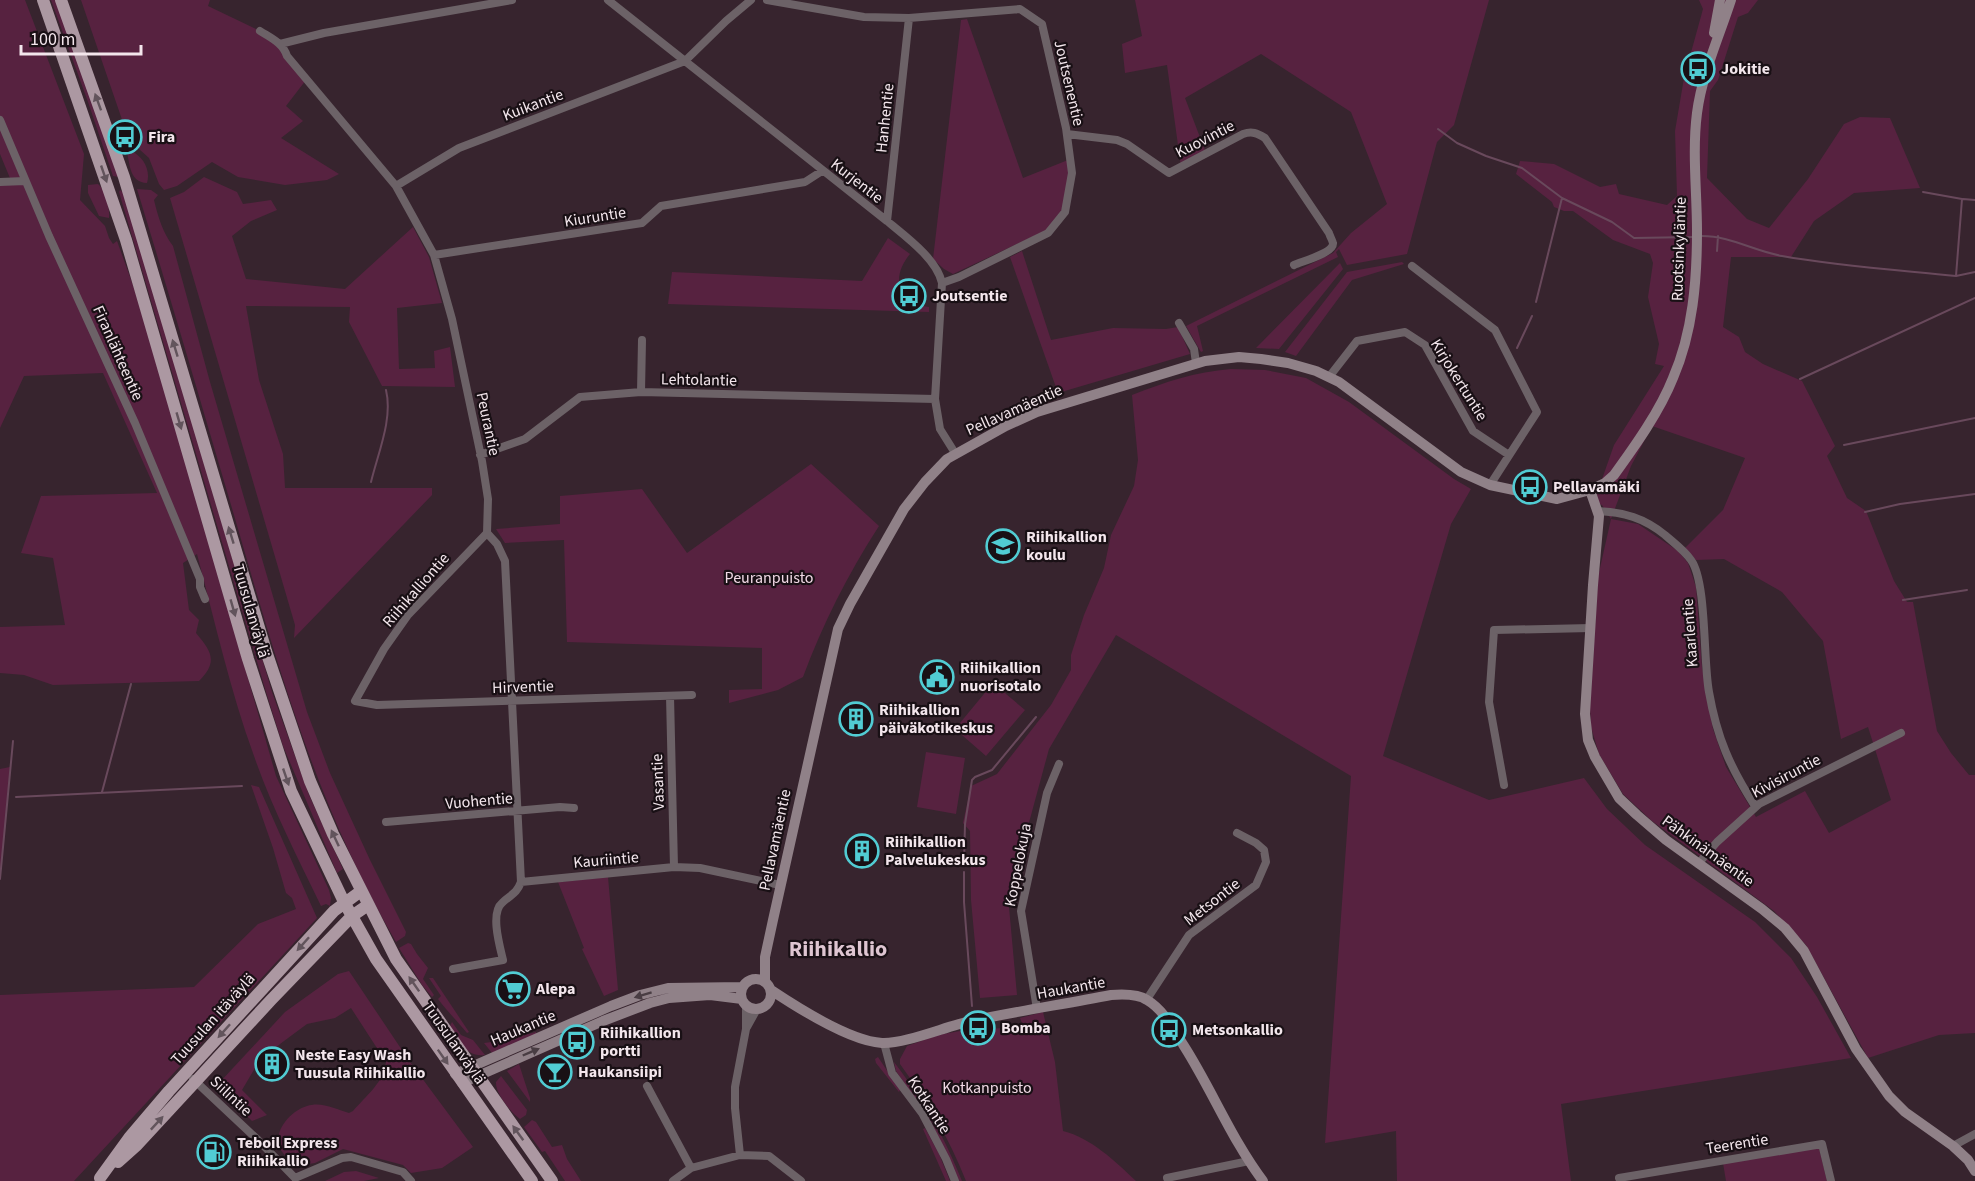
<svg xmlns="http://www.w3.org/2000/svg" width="1975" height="1181" font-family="'Source Sans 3',sans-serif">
<rect width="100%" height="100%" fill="#37242e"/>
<path fill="#572240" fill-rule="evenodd" d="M0 0H25L84 154 80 200 105 226 109 238 113 244 117 241 133 285 166 392 276 776 329 890 331 898 330 906 326 904 321 906C297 856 272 808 254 756 230 690 215 622 197 554L183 563 189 610 199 620 196 633C212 652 218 662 199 681L53 685 24 675 0 673V627L65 625 53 558 21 553 41 496 157 493 103 373 24 376 0 428V183H12L0 154Z
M51 0H57L119 177 113 176 88 102Z
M81 0H210L208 6 260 31 281 45 306 80 286 106 303 121 281 138 339 174 327 180 285 185 238 177 212 162 177 186 164 190 159 184 149 158 129 140Z
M1135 0H1489L1454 125 1437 142 1407 254 1347 265 1339 249 1336 252 1338 257 1197 326 1203 351 1201 352 1186 326 1333 253 1351 233 1387 204 1351 112 1261 54 1185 98 1206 153 1181 167 1167 65 1125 73 1122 44 1142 36Z
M1699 0H1758L1748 13 1738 17 1718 80 1710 91 1707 178 1747 219 1769 228 1808 179 1844 124 1860 117 1890 118 1920 188 1854 193 1814 221 1791 257H1731L1723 327 1739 337 1745 352 1763 364 1802 381 1835 446 1827 456 1847 498 1866 511 1894 581 1907 602H1913L1937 731 1951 753 1969 775H1975V1033L1939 1035 1868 1058 1806 945 1774 911 1652 821 1623 794 1599 754 1591 727 1590 708 1598 577 1611 519 1602 505 1594 502 1614 445 1664 366 1655 364 1659 344 1648 297 1653 263 1650 254 1613 240 1573 211H1564L1554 207 1552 202 1516 174 1520 161 1554 164 1600 187 1616 184 1619 194 1667 205 1677 196 1675 131 1684 78 1703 9ZM1652 426 1745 458 1723 510 1685 548 1696 560 1724 559 1782 592 1823 641 1841 739 1868 727 1891 800 1829 833 1805 791 1756 817 1726 767 1713 729 1702 667 1696 587 1688 563 1678 551 1638 524 1611 519 1631 466Z
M967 19 1023 178 1068 160 1070 172 1062 211 1047 230 953 274 944 269 933 259 961 20Z
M131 151C143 156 151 170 147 183 130 182 130 166 127 152Z
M204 177 237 192 243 204 271 200 277 210 251 221 232 236 246 279 345 289 413 227 429 257 442 303 397 308 399 369 435 368 434 351 450 347 455 387 382 386 349 322 350 307 246 306 259 380 283 454 285 488H432V495L294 638 295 625 170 198 184 192Z
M98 184C106 190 110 208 109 218L99 216 88 193V185Z
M137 189 151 190 158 195 154 200C158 217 163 233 173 246L210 382 307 712 330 773 370 860 406 932 405 936 396 942C317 807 277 664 234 515 202 406 170 297 137 189Z
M120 190 124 193 272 692 309 795 343 869 337 873 283 746 266 692 119 192Z
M888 238 910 254C890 278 898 303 929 307V312L668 304 672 272 862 281Z
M1022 251 1051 340 1113 328 1166 329 1178 327 1190 354 1058 393 1010 257Z
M1402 262 1404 264 1352 280 1296 356 1285 352 1347 272Z
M1340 263 1343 269 1279 349 1256 348Z
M1231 369 1265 370 1306 378 1349 402 1454 479 1471 489 1451 524 1383 756 1489 800 1584 778 1607 809 1645 845 1755 922 1791 958 1817 997 1851 1058 1561 1104 1571 1181H1397L1396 1131 1325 1143 1351 776 1116 635 1049 749 1024 841 1013 894 1008 896 1017 995 980 998 971 900 970 831 963 823 971 786 997 774 1051 705 1071 670V655L1084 615 1104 568 1111 535 1134 486 1138 460 1132 395C1165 382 1195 372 1231 369Z
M811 464 879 526C848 574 823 623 803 677L778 690 729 703V690L762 689V648L567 642 564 540 505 543 496 529 560 524V496L642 489 687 553Z
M993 683 1025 710 986 756 955 729Z
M926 752 965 758 956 814 917 807Z
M10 767 0 879V769Z
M251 785 259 787 317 918 74 1181H0V995L194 987 258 924 296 909 292 898 286 893 273 848Z
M608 877 618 990 604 996 582 949 584 948 558 882Z
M408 943 411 944 417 954 428 968 423 979 434 995 432 997 422 985 399 948Z
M349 971 410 1062 473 1147 442 1168 411 1173 403 1165 343 1149 315 1163 309 1164 301 1158 287 1157C266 1140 287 1112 307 1106 321 1101 336 1109 349 1113L353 1111C365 1097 385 1081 386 1062L351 1008 335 1018 307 1024 280 1044 255 1068 242 1090 267 1115 252 1121 235 1104 220 1082 285 1012 338 974Z
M429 978H433L469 1032 467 1033C457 1021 448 1012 438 999L441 996Z
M1043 1012 1055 1062 1063 1131C1091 1138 1115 1161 1136 1181H966C949 1138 927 1101 900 1064V1059L907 1046 938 1035 971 1029 973 1031 1001 1028 1022 1023 1020 1018Z
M452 1022 461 1035 473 1040 485 1055C466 1058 459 1039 450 1026Z
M536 1032V1035L492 1053 484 1043 506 1040Z
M878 1057 900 1090 899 1092 876 1063 875 1059Z
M894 1062C925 1103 943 1134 962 1181H958L932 1123 896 1071Z
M519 1064 530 1098V1102L507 1071Z
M501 1076 527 1110 526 1115 520 1119C511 1113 495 1093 496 1082Z
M532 1120 536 1122 552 1147 562 1145 567 1159 581 1181H565L545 1151 542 1152 524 1127Z
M925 1128 939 1154 950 1181H946L923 1129Z
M1819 1148 1827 1181H1726L1723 1163Z
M356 1171 379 1178 364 1181H325L344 1172Z"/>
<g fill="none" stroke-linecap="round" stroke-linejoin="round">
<path stroke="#69495c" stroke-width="2" d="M1438 129 1457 143 1486 156 1522 168 1562 198 1612 222 1634 238 1693 237
M1923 192 1962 199 1956 276
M1963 199 1975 200
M1702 236C1730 236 1754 251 1782 256 1839 266 1898 270 1956 276L1975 272
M1717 251 1718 236
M1536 302 1562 198
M1517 348 1532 316
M1800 379 1975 298
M1844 445 1975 418
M371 482C378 453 393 419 386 390
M1865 512 1900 504 1975 494
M1903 600 1967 590
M102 792 131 684
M16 797 242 786
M964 862 965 824 972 780 975 777 992 770 1036 717
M964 872V902L972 1006
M0 879 13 741"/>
<path stroke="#6c6267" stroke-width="8" d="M608 0 887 221C905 236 937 259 942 283L935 399 940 429 955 453
M767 0 864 17 909 18 1020 9 1042 24 1066 128 1072 173 1065 212 1048 233 959 277 942 283
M260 31C271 38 283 43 287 56L396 186 434 255 452 319 482 461 488 499 487 533 497 544 505 561 521 882C516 895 511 894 502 903 490 913 500 947 503 960L453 969
M280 44 324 33 512 0
M0 120 49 236 135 423 200 579V587L205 599
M1067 134 1117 140 1127 144 1169 173 1243 134C1252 131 1257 133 1265 138L1329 233C1329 234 1333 242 1333 243 1334 253 1303 261 1294 265
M0 182 25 181
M396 186 459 148 685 61 726 21 751 0
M887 221 909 18
M434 255 642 223 661 206 805 182 822 171
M1412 266 1495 330 1537 412 1490 485
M1179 323 1194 349 1196 363
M1329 377 1357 341 1405 332 1425 345 1473 431 1509 455
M641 392 642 340
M480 455 525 439 580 397 641 392 935 399
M1597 511C1624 512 1644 518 1665 535 1674 543 1684 550 1691 560 1707 582 1703 661 1709 692 1717 738 1730 767 1755 806
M487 533 408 615 384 649 355 701 377 705 692 695
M670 696 674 867
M1504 785 1489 702 1494 630 1591 628
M386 822 560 807 574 808
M1698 864 1717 842 1759 804 1901 733
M521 882 674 867 700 868 780 885
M1147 999 1189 935 1256 885 1266 862 1264 850 1256 843 1237 833
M1037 1009 1021 911 1047 793 1059 764
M747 1027 757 1009
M884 1043 892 1073 922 1113 946 1159 955 1181
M193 1079 258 1140 295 1178
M647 1086 691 1168
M1953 1146 1975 1134
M740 1155 735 1108V1087L746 1029V1005
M295 1178 342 1158 351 1157 403 1172 411 1181
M1167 1178 1249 1161
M1619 1178 1822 1144 1831 1181
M673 1181 691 1168 740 1155 769 1156 801 1181"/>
<path stroke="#908188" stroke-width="10" d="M1714 33 1720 0
M1590 490 1599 516 1593 585 1585 714 1588 740 1595 757 1619 798 1637 815 1666 840 1762 909 1785 928 1804 951 1856 1049 1889 1096 1905 1112 1953 1146 1968 1160 1975 1171
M741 994a15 15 0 1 1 30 0a15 15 0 1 1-30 0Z
M765 981V957L773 920 838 629 850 604 904 509 925 482 947 459 1006 426 1037 412 1205 361 1239 357 1261 359 1288 363 1316 371 1339 382 1461 472 1490 485 1557 499 1590 490 1605 483 1614 475C1635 446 1660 411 1673 378 1693 332 1697 280 1697 231 1697 192 1692 152 1697 113 1702 74 1719 37 1731 0
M771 990C798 1008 850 1041 882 1043 905 1044 947 1026 971 1021 1018 1011 1065 1004 1111 995 1123 994 1138 994 1147 1000 1164 1010 1174 1030 1184 1046 1212 1090 1232 1140 1263 1181
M455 1074 611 1006 640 995 668 988 743 987
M462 1083 603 1021 650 1003 669 998 710 995 742 999"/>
<path stroke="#ac98a2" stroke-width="12" d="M43 0 126 240 248 659 291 791 344 902 376 959 532 1181
M61 0 124 177 266 651 310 781 333 834 396 959 552 1181
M118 1162 137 1145 271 1000 352 916 368 905
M100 1178 129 1138 169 1091 334 911 361 891"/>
</g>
<defs><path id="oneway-solid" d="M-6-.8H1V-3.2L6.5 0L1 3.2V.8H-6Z" transform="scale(1.5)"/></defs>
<g fill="#62545c">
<use href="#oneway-solid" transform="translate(98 102) rotate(-110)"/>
<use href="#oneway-solid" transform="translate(104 174) rotate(71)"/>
<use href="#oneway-solid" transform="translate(175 348) rotate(-107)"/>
<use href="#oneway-solid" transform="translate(179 421) rotate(74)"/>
<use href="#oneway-solid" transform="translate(231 535) rotate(-107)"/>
<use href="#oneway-solid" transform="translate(233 608) rotate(74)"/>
<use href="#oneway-solid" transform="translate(286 777) rotate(71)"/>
<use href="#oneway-solid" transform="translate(335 838) rotate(-115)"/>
<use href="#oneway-solid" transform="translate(303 944) rotate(132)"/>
<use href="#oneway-solid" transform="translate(414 984) rotate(-125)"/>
<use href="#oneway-solid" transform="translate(224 1031) rotate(132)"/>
<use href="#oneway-solid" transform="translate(443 1057) rotate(55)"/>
<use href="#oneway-solid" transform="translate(157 1123) rotate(-47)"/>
<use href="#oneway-solid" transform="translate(518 1133) rotate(-126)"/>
</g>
<g fill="#493d43">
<use href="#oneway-solid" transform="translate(643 995) rotate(163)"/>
<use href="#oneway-solid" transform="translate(531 1052) rotate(-23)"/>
</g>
<defs>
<g id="bus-ring" transform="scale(1.725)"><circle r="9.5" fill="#191015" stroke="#51ccd3" stroke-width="1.5"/><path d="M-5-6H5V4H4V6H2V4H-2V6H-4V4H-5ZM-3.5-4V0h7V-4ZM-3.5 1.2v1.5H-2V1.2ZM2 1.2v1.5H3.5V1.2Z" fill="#51ccd3"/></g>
<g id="school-ring" transform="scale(1.725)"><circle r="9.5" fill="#191015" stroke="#51ccd3" stroke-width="1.5"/><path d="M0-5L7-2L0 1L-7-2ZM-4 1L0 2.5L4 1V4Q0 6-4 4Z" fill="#51ccd3"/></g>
<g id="civic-ring" transform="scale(1.725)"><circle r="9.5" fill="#191015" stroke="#51ccd3" stroke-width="1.5"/><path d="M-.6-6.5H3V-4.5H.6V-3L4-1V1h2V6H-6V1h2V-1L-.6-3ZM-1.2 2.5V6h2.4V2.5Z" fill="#51ccd3"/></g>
<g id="building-ring" transform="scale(1.725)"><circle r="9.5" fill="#191015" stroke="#51ccd3" stroke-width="1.5"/><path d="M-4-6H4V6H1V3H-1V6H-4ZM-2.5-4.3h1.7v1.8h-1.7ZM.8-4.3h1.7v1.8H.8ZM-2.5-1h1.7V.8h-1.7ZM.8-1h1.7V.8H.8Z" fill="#51ccd3"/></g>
<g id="supermarket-ring" transform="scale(1.725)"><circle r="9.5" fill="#191015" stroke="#51ccd3" stroke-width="1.5"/><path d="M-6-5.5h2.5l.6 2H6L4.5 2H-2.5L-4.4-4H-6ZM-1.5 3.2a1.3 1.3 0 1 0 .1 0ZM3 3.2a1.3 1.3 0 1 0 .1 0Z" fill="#51ccd3"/></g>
<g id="bar-ring" transform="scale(1.725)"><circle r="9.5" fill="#191015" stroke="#51ccd3" stroke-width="1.5"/><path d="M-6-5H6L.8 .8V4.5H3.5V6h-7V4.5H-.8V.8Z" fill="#51ccd3"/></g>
<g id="fuel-ring" transform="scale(1.725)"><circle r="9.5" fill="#191015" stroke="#51ccd3" stroke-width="1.5"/><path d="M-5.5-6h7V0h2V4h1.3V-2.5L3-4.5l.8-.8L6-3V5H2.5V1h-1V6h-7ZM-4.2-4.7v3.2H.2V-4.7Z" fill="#51ccd3"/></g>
</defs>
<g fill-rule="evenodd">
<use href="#bus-ring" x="1698" y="69"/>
<use href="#bus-ring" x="125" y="137"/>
<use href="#bus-ring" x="909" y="296"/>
<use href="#bus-ring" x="1530" y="487"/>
<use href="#school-ring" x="1003" y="546"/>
<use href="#civic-ring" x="937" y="677"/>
<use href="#building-ring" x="856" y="719"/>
<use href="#building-ring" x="862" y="851"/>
<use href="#supermarket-ring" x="513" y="989"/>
<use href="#bus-ring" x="978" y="1028"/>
<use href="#bus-ring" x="1169" y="1030"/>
<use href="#bus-ring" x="577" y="1042"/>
<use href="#building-ring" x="272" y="1064"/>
<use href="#bar-ring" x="555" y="1072"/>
<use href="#fuel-ring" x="214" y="1152"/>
</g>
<g text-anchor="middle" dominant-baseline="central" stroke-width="4.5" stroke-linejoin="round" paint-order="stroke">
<g font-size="16" font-weight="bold" fill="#f3e6ec" stroke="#191015" text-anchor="start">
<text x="1721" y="69">Jokitie</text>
<text x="148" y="137">Fira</text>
<text x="932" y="296">Joutsentie</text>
<text x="1553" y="487">Pellavamäki</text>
<text x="1026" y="537">Riihikallion<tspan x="1026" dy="18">koulu</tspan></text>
<text x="960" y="668">Riihikallion<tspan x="960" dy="18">nuorisotalo</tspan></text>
<text x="879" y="710">Riihikallion<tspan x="879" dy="18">päiväkotikeskus</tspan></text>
<text x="885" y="842">Riihikallion<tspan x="885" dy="18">Palvelukeskus</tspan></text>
<text x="536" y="989">Alepa</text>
<text x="1001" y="1028">Bomba</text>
<text x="1192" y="1030">Metsonkallio</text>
<text x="600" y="1033">Riihikallion<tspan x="600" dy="18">portti</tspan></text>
<text x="295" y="1055">Neste Easy Wash<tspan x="295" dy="18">Tuusula Riihikallio</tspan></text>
<text x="578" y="1072">Haukansiipi</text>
<text x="237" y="1143">Teboil Express<tspan x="237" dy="18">Riihikallio</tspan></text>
</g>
<g font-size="16" fill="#f3e6ec" stroke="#191015">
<text transform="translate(1069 83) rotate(77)">Joutsenentie</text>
<text transform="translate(533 105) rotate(-21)">Kuikantie</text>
<text transform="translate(885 118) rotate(-84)">Hanhentie</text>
<text transform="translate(1205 139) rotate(-27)">Kuovintie</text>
<text transform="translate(857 181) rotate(38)">Kurjentie</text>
<text transform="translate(595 217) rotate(-9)">Kiuruntie</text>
<text transform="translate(1679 249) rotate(-88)">Ruotsinkyläntie</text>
<text transform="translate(118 353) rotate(66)">Firanlähteentie</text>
<text transform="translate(699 380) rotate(1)">Lehtolantie</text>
<text transform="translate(1459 380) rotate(58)">Kirjokertuntie</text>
<text transform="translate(1014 410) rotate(-24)">Pellavamäentie</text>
<text transform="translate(488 424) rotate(78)">Peurantie</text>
<text transform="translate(416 590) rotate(-49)">Riihikalliontie</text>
<text transform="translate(251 611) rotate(74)">Tuusulanväylä</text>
<text transform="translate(1690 633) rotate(-94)">Kaarlentie</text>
<text transform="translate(523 687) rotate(-2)">Hirventie</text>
<text transform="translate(1786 776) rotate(-28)">Kivisiruntie</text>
<text transform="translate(658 782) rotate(-92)">Vasantie</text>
<text transform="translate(479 801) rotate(-5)">Vuohentie</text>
<text transform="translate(775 840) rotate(-78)">Pellavamäentie</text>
<text transform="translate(1708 851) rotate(36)">Pähkinämäentie</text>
<text transform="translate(606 860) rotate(-5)">Kauriintie</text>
<text transform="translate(1018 865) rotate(-79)">Koppelokuja</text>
<text transform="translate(1212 902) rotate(-38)">Metsontie</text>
<text transform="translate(1071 988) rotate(-10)">Haukantie</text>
<text transform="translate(213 1019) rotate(-48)">Tuusulan itäväylä</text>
<text transform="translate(523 1028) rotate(-23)">Haukantie</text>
<text transform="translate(454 1043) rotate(55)">Tuusulanväylä</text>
<text transform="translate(231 1096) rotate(43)">Siilintie</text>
<text transform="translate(929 1105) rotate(57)">Kotkantie</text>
<text transform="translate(1737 1144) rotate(-9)">Teerentie</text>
</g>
<g font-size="16" fill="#f1d9e5" stroke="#191015">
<text x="769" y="578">Peuranpuisto</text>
<text x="987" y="1088">Kotkanpuisto</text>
</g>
<g font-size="22" font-weight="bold" fill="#dec5d1" stroke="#191015">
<text x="838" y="949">Riihikallio</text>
</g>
</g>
<path d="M21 45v9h120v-9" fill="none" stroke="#f3e6ec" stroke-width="3"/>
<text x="30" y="45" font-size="18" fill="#f3e6ec" stroke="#191015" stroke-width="4.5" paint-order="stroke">100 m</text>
</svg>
